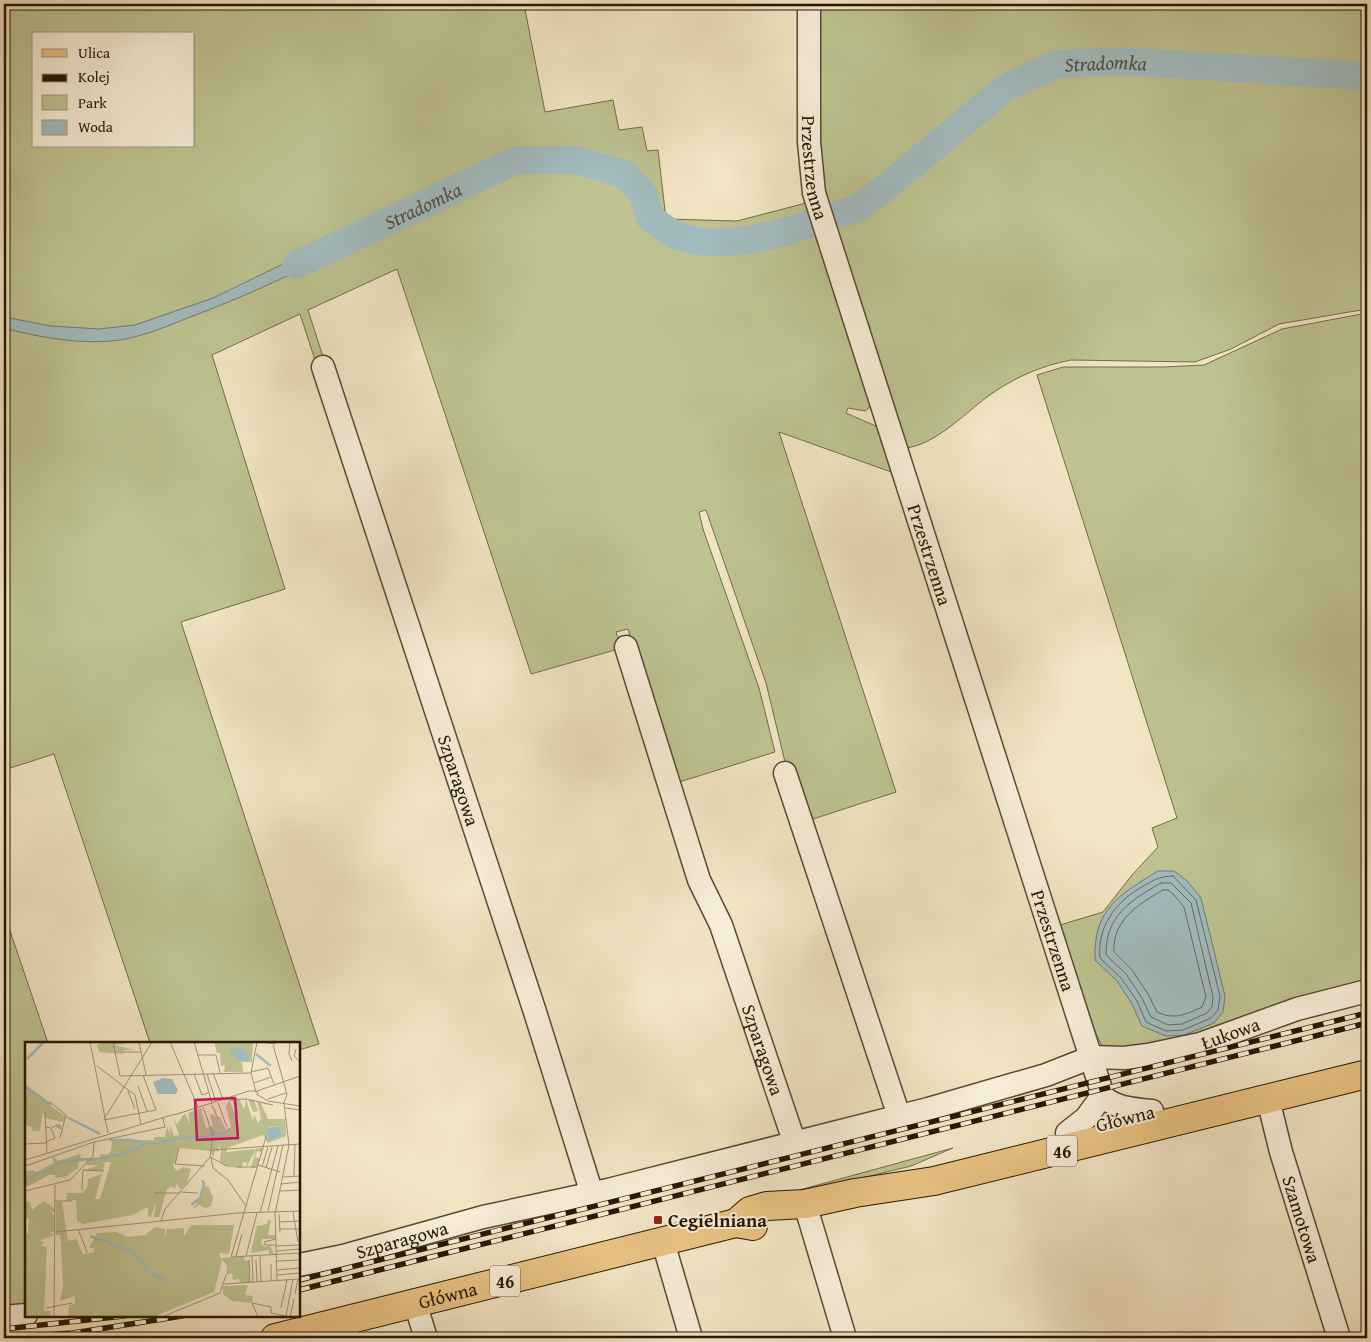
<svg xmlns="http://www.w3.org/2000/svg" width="1371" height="1342" viewBox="0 0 1371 1342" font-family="'Gentium Book Plus',serif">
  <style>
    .green { fill: #bec391; stroke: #736d48; fill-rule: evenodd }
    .water { fill: #a2bcc0; stroke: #717a73 }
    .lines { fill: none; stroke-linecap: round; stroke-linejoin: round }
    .shore { stroke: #656a60; stroke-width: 1 }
    .river { stroke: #a2bcc0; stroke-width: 28 }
    .minor-casing { stroke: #5a4a31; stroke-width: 25 }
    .major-casing { stroke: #281700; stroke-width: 30 }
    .minor { stroke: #f7eed9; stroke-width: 22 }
    .major { stroke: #e9c282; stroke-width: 28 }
    .rail-casing { stroke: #281700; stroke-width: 5.5 }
    .rail { stroke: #f7eed9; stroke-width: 4; stroke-dasharray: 11; stroke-linecap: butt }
    .poi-dot { fill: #8f2418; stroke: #f7eed9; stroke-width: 2 }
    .labels { text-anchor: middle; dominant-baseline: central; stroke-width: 4; stroke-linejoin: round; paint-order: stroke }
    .shield { fill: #f7eed9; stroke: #665841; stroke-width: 1 }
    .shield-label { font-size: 18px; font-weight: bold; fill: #281700 }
    .street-label { font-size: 19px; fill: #281700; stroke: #f7eed9 }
    .poi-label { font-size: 19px; font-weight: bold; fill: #281700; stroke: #f7eed9; text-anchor: start }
    .water-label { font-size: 20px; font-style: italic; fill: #535143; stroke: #f7eed9 }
    .inset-river { fill: none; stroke: #a2bcc0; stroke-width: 2.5 }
    .inset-road { fill: none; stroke: #a19376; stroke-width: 1 }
    .view { fill: #c2185b; fill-opacity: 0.15; stroke: #c2185b; stroke-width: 2.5 }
    .inset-edge { fill: none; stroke: #281700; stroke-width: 2.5 }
  </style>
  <rect width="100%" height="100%" fill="#f2e5c4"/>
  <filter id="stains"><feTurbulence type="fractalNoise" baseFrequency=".004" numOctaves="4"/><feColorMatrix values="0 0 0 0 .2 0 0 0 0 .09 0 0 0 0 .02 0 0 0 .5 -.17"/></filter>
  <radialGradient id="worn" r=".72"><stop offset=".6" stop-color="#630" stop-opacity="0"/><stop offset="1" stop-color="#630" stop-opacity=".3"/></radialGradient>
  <path class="green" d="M4,4H524L545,112L613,100L619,130L642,127L647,151L658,150L666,219L737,221L806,203L818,244H821L871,400L869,408L865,411L848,408L846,413L878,427L894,473L779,432L896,792L804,822L785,762L766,683L706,510L699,512L703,529L759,688L775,752L673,784L654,710L628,629L616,632L622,648L531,674L397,269L308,310L324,360L316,363L300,314L212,355L285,589L181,622L319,1044L299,1050V1043H150L54,754L4,770ZM34,34H194V146H34Z
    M819,4H1367V309L1279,324L1231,349L1195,362L1071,360C1040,366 1013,378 987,397C963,415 937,443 907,448L826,197C812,135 818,67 819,4Z
    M1367,313V985L1165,1049L1103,1048L1096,1034L1060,925L1103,912L1132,875L1158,847L1152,828L1177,818L1037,375L1063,367H1163L1204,365L1282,329Z
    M4,913L48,1043H26V1310L4,1312Z
    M953,1148L911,1166L760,1203L759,1201Z"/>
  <path class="water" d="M326,243L331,254C286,278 240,298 193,316C170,325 145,336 120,340C81,345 42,338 4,328V317L51,326L99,329L135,325L213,298Z
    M1158,871H1174L1187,881L1201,898L1225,996L1223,1012L1214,1023L1184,1035L1166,1036L1142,1026L1132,1004L1117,981L1095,960C1093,909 1119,895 1158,871Z"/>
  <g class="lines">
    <path class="shore" d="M1173,876L1196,900L1220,996L1218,1010L1211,1018L1183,1030L1166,1031L1146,1022L1137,1001L1121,978L1100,958C1097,927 1115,903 1140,888C1152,881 1159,876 1173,876Z
      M1161,883H1171L1191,903L1213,997L1212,1007L1207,1013L1182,1024L1168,1025L1151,1017L1142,998L1126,974L1106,955C1105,916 1131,900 1161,883Z
      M1163,890H1168L1174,895L1184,907L1206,997L1202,1007C1185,1015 1174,1020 1157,1012L1148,994L1132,970L1114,952C1112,920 1139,904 1163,890Z"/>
    <g class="river">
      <path id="s1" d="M833,216L856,209L885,188L1005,88L1057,64L1120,61L1367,76"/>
      <path id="s2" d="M296,265L517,160H577L626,175L643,194L650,218C659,224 667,231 676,235C716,253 783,234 823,220"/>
    </g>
    <defs>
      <g id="minor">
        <path id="s3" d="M809,4V142L814,193L1101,1089L1102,1096L1086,1118L1067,1133"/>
        <path id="s4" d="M323,367L535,1012L592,1194"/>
        <path id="s5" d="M626,647L699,880L721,925L794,1141"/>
        <path d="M785,773L899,1116"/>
        <path d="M1102,1096C1117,1109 1133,1109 1152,1111"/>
        <path id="s6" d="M1268,1099L1281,1152L1339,1338"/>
        <path d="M805,1204L845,1338"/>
        <path d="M663,1242L691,1338"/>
        <path id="s7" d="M299,1265L343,1256L483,1217L608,1190L928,1109L1046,1075L1092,1057L1124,1058L1148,1055L1200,1044L1297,1009L1367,991"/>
        <path d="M415,1303L426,1338"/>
        <path d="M4,1317L26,1315"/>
      </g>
      <g id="major">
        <path d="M736,1223L750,1211L767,1206L805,1204L855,1193L934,1181L1367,1074"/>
        <path id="s8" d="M275,1338L736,1223L753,1226"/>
      </g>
    </defs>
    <use href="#minor" class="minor-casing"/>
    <use href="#major" class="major-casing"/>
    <use href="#minor" class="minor"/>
    <use href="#major" class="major"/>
    <defs>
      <path id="rail" d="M299,1280L1367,1013
        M299,1290L1367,1023
        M4,1329L124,1316
        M4,1338L73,1333L182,1316"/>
    </defs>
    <use href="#rail" class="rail-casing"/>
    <use href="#rail" class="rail"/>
  </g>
  <rect class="poi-dot" x="653" y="1215" width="10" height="10" rx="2.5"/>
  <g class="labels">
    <g class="shield">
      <rect x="1047" y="1135.5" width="30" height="31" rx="4"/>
      <rect x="490" y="1265.5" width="30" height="31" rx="4"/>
    </g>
    <g class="shield-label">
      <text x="1062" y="1151">46</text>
      <text x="505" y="1281">46</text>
    </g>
    <g class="street-label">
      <text stroke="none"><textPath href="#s3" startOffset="164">Przestrzenna</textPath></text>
      <text stroke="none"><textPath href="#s3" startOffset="569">Przestrzenna</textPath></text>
      <text stroke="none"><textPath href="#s4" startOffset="435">Szparagowa</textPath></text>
      <text stroke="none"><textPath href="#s3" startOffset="974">Przestrzenna</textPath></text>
      <text stroke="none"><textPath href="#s7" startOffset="962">Łukowa</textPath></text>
      <text stroke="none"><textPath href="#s5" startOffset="426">Szparagowa</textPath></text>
      <text transform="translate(1125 1118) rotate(-14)">Główna</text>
      <text stroke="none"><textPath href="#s6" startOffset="125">Szamotowa</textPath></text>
      <text stroke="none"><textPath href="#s7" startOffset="106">Szparagowa</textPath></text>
      <text stroke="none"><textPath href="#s8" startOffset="178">Główna</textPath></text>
    </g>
    <g class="poi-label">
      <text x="668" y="1220">Cegielniana</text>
    </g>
    <g class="water-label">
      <text stroke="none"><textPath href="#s1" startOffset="322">Stradomka</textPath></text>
      <text stroke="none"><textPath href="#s2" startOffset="140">Stradomka</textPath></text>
    </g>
  </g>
  <g transform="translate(25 1042)">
    <rect width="275" height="275" fill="#f2e5c4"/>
    <path d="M80,0L103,2L89,3L109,8H99L97,12L74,10L72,3ZM189,0H228L227,20H217L218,30H199L200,23L196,24L195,11H192ZM1,45L41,75L38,80L20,76L18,69L15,89H7V85L0,83ZM214,56L219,67L221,57L228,79L229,72L233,81L236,77L233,69L228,70L223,57L229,58L237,79L232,59L247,63L236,61L243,77H260V71L261,94L243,101L238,93L202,106V110L237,106V110L232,109L230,115L235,117L232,125L228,126H223H226L231,107L221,126L222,121L218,120L217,126L202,125L195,120L196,108L193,103L194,110L190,109L188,116L186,109L154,106L148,124L152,129L158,125L166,127L162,141L156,147L151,142L150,147L147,144L142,147L134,175H129L131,159L126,175L123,174V165L107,173L58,182L52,179L51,158L41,159L42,151H57L62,146L63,137L77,132L70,157H75L86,120H80L78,128H60L74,123H61L63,119L54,118L53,126L42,134L31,136L30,133H24L0,146L1,129L9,128L10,131L29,121L27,113L33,119L55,112L56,116H76L75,112L82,113L86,109L87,99L129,98V95H140L142,84L146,95L144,81L149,94L154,93L148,75L152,82L160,71L165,82L163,71L176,66L181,86L188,84L185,73L187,72L196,76L201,88L206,85L201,65L204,58L216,84L207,57ZM254,84L258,94L242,99L244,85ZM183,144L188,155L186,164L180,166L174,163L168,167L178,149L177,146ZM4,159L7,168L19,159L30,167V171L24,168L30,175V189L25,191L30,193L15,198L19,200L16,204L22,205L19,269H26L25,275H0V190L3,192L4,176L0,177V160ZM31,160H37L43,199L51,197L58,212L69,210V206H64L72,191L91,190L103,195L120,193L130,185L140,187V195L142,187L159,186V194L166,183H209L204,212L194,211L197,220L189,250L128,275H43L44,263L50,262V254L35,259L38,245L36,202L35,193H31ZM243,178H246L243,193H251V197H237L236,201L240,205L245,203L249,212H244V208L226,211L232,184L242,182ZM219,214L220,219L224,218L225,241H215L214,237L208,238L207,231L201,233L202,224L196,216ZM223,243L220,253L228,254L227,261L207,259L198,252V244Z" fill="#bec391" fill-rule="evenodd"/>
    <path d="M215,5L224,13V19H214L205,11L206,7ZM138,36L147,37L153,48L151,52H133L128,40ZM254,84L258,94L242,99L243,86Z" fill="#a2bcc0"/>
    <path class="inset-river" d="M231,12L246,24M2,17L19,0M0,44L26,63M42,75L75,92M188,90L197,92L205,87M84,98H107L119,101M0,141L11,131L21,130L36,120L80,116L112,107L121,100L131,102L157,96L181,95L187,91M166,163L175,156L179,142L177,138M65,194L104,208L120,222L119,227L145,241"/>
    <path class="inset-road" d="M65,0L83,91M88,0L95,34L226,31M114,0L121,33M145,0L173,65M169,0L187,61M236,0L251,2M265,0L264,12L267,19M248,3L262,52L259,61M271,7L269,14L275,20M97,10H116M172,13H191L195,31M72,24L110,53L116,82M226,30L243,26L249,42M188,31L198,57M169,32L177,53L183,51M182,32L191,60M118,33L131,68M229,41L246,35M113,44L122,69M103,49L110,67M232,49L275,34M231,50L226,31L232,0M231,52L243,59L275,64M243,57L261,51M205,58L221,57L248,63M25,60L41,73L35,96M193,61L202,85M187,63L193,77M260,66L275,68M20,70L22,111M149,73L224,49H232L233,52M79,77L127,0M79,78L131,68M20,85L26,86L30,96L21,100M27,86L32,83H35L36,87L31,84M241,95L206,215L275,211M69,100L140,85L138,76M0,102L21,101M154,106L150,122L180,124M187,108L275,102M185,115L202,124M186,115L188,126L203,138L221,164M0,118L150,72M233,123L255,130M0,124L69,100L68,114L45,138L0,149M212,125H232M237,125L243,105M241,126L247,105M269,134L270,102M258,135L275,134M256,142L275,140M57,149L58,128L79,129M255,149L275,148M156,150L173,151M129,151H155M30,159H47M243,169L258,103M268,170L273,200M235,171L253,104M254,172L255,190M136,179L140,167L185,115L188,93L178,65M254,180L275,179M53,187L62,210M255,187H275M30,190L213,171L275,169M251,197L239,200L240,203H251M251,204L275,203M252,209L275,207M235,213L236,240M211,214L217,192M221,214L232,171M227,214L228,240M224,218L225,241M231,218L232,240M252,219L275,218M252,228L275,226M252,233L275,231M246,239V222M252,239L250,172L264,103L259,62M199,242L275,237M270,252L273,237M227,261L246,265V271L265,275L269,257M227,261L233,275M21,266L47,261M256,266L262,238M261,274L268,237M29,275L30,143M137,275L195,251L201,233"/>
    <path class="view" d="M210,56L213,96L172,98L170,58Z"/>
    <rect width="275" height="275" class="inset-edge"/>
  </g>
  <rect width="1371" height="1342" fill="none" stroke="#f2e5c4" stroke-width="20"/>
  <rect x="5" y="5" width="1361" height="1332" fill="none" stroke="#281700" stroke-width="2.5"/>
  <rect x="10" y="10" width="1351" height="1322" fill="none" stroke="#281700"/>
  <rect x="32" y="32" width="162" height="115" fill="#f7eed9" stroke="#a49882"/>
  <rect x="42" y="49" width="25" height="8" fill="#e9c282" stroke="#a49882"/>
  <text x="78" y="58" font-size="15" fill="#281700">Ulica</text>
  <rect x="42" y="74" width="25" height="8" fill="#281700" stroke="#a49882"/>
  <text x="78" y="82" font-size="15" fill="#281700">Kolej</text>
  <rect x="42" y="95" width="25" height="15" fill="#bec391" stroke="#a49882"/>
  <text x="78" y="108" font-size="15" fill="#281700">Park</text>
  <rect x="42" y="120" width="25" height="15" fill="#a2bcc0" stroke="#a49882"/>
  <text x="78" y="132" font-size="15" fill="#281700">Woda</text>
  <rect width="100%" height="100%" filter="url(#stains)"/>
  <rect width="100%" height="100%" fill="url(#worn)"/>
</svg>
